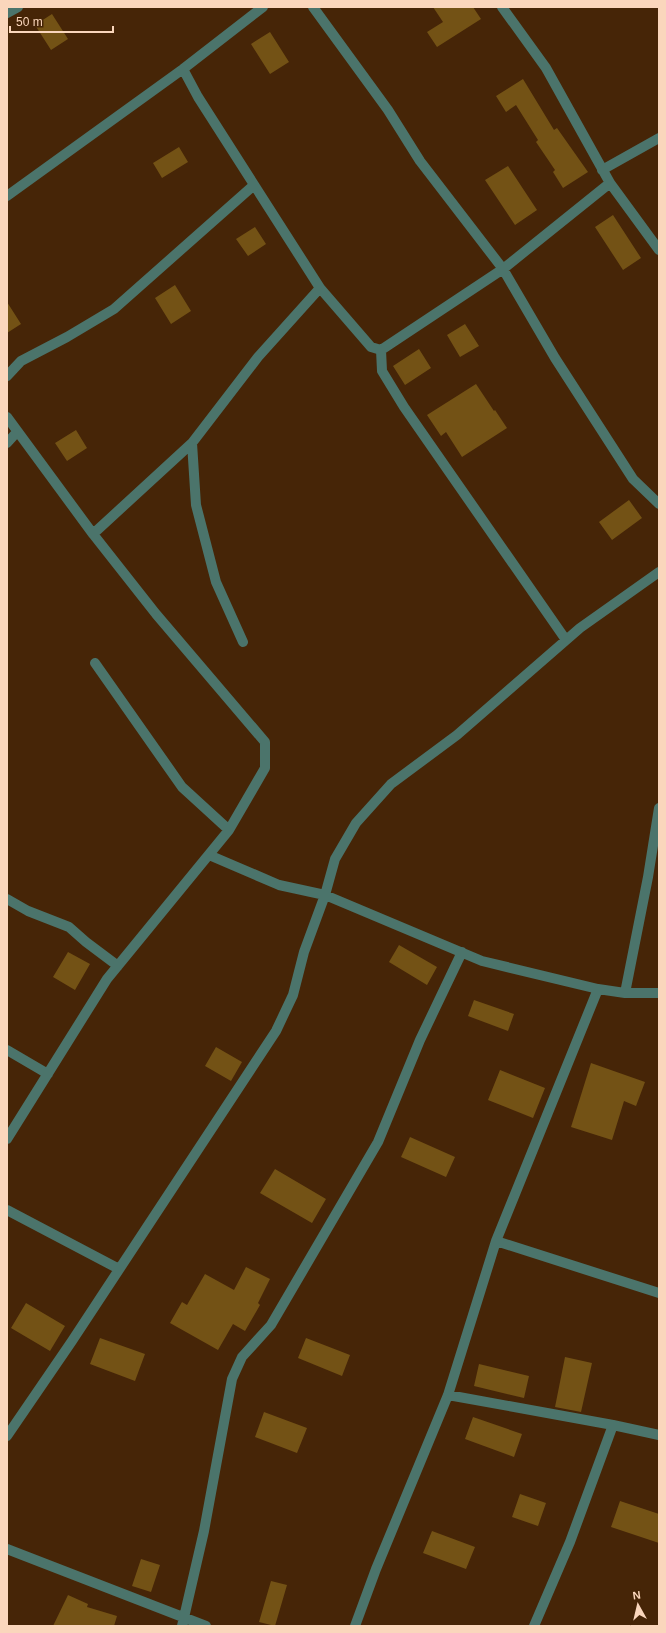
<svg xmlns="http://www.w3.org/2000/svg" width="666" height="1633" viewBox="0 0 666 1633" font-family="Helvetica,sans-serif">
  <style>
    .building { fill: #735215 }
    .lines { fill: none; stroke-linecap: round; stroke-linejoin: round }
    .minor { stroke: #4b746b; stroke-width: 10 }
  </style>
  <rect width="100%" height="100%" fill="#462507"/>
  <path class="building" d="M433,7H473L481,19L437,47L427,32L443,22Z
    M52,14L68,39L51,50L35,25Z
    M270,32L289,62L270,74L251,44Z
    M523,79L554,130L557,128L588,172L563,188L553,172L555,170L536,142L538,140L516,105L506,112L496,96Z
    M179,147L188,162L162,178L153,163Z
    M508,166L537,210L515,225L485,180Z
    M613,215L641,258L623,270L595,227Z
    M255,227L266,244L248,256L236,239Z
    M175,285L191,311L171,324L155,298Z
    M7,302L21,324L7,333Z
    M465,324L479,346L460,357L447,335Z
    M419,349L431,368L405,385L393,366Z
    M476,384L494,411L495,410L507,428L462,457L446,432L441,436L427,415Z
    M76,430L87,448L67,461L55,443Z
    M629,500L642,518L612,540L599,522Z
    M399,945L437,967L427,985L389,962Z
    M68,952L90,964L75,990L53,977Z
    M474,1000L514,1014L508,1031L468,1016Z
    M216,1047L242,1062L231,1081L205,1066Z
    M591,1063L645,1082L636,1106L624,1101L612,1140L571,1127Z
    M500,1070L545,1088L533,1118L488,1100Z
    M410,1137L455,1157L446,1177L401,1157Z
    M275,1169L326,1199L312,1223L260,1193Z
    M246,1267L270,1279L258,1303L260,1305L245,1331L233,1324L218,1350L170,1323L182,1302L187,1305L205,1274L234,1290Z
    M26,1303L65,1326L50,1351L11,1328Z
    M100,1338L145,1354L135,1381L90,1364Z
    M306,1338L350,1355L342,1376L298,1358Z
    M565,1357L592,1363L581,1412L555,1407Z
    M479,1364L529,1376L524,1398L474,1386Z
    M264,1412L307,1428L297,1453L255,1437Z
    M473,1417L522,1434L514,1457L465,1439Z
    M520,1494L546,1503L538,1526L512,1517Z
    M620,1501L659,1514V1543L611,1527Z
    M432,1531L475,1547L466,1569L423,1553Z
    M141,1559L160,1565L151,1592L132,1586Z
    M271,1581L287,1585L275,1626L259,1622Z
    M68,1595L88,1604L87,1607L117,1616L114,1626H53Z"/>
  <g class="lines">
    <path class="minor" d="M313,7L388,110L420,161L503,269L555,358L633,479L659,504
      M502,7L546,68L610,183L659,250
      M7,13L18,7
      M183,69L198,97L320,288L371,347L381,350L503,269L610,183
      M602,170L659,138
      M7,196L183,69L263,7
      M381,350L382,371L404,407L566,640
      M7,376L21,361L67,337L114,309L254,185
      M7,417L93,534L156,614L265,742V768L229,830L107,979L7,1139
      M7,443L17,432
      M192,443L196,505L216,582L243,642
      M93,534L192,443L258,357L320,288
      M95,663L182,787L229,830
      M209,855L279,885L325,895L482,961L598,989L625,993H659
      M7,899L28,911L69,927L86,942L118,966
      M625,993L648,877L659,808
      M7,1050L48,1074
      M7,1210L119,1269
      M496,1241L659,1293
      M448,1395L613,1425L659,1435
      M7,1436L72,1341L276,1031L293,995L304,952L325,895L335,859L356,823L391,784L457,735L580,628L659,572
      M7,1549L206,1626
      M182,1626L204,1531L232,1379L242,1357L271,1325L378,1142L420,1040L462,952
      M355,1626L376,1569L448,1395L496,1241L598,989
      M534,1626L570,1542L613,1425"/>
  </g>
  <rect width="666" height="1633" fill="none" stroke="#fad6bc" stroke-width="16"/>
  <g transform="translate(638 1605) rotate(352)" stroke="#462507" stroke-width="3" paint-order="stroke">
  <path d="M0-3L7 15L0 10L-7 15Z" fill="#fad6bc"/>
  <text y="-6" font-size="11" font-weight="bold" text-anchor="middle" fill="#fad6bc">N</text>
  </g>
  <path d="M10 26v6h103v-6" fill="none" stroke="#fad6bc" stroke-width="2"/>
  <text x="16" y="26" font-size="12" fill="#fad6bc" stroke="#462507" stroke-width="3" paint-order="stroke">50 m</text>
</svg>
